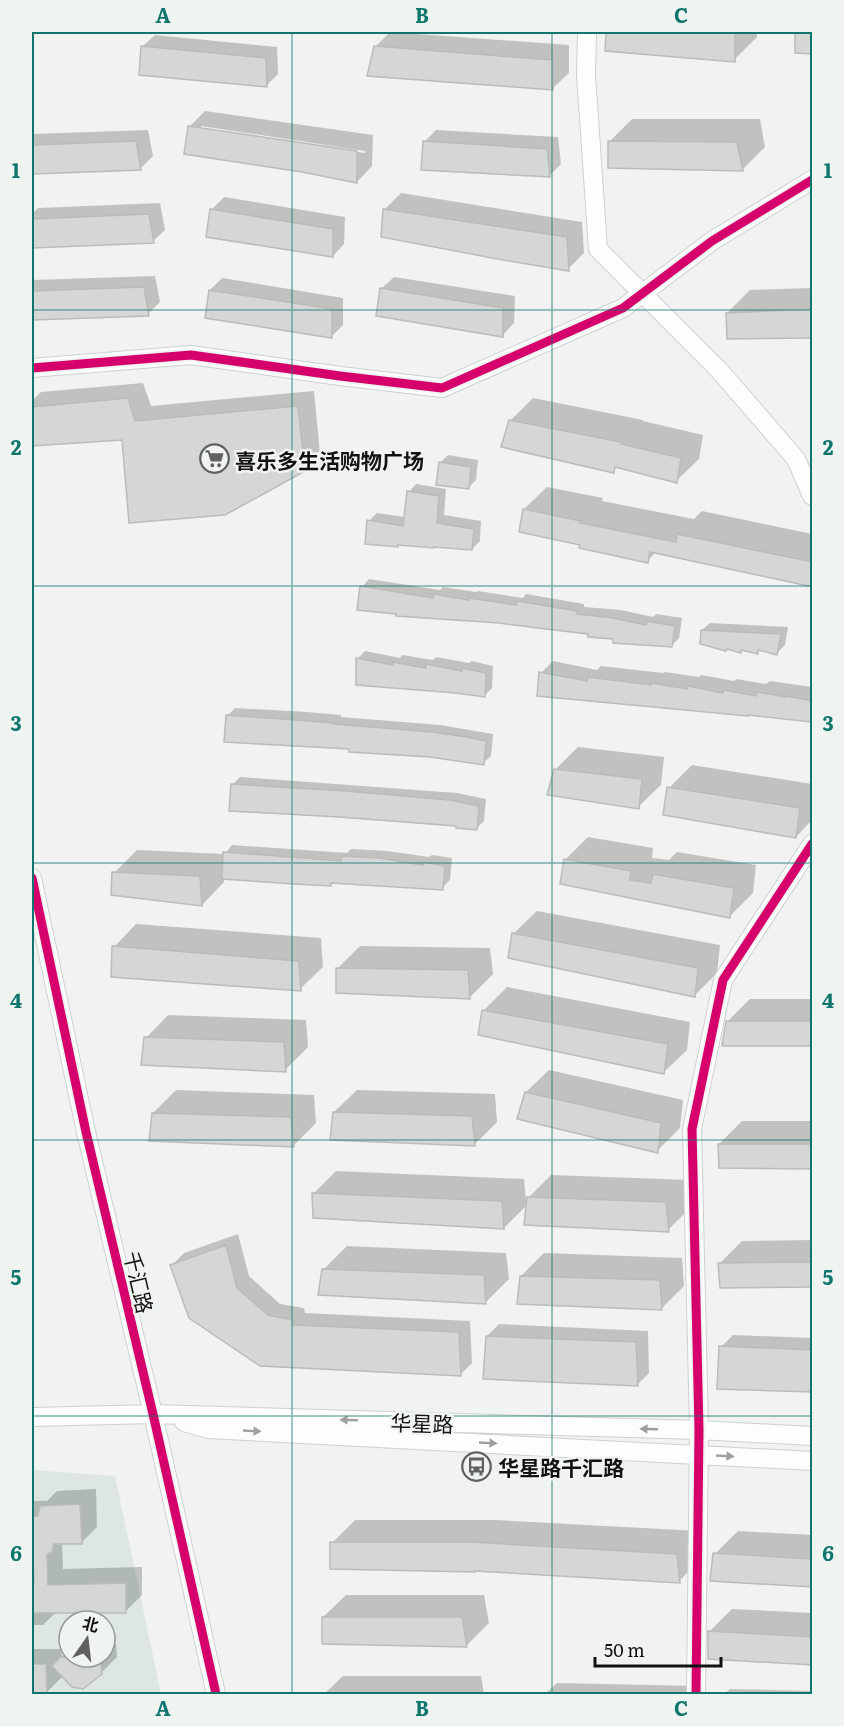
<svg xmlns="http://www.w3.org/2000/svg" width="844" height="1726" viewBox="0 0 844 1726" font-family="Literata,'Noto Sans SC',serif">
  <style>
    .built { fill: #dde6e1; fill-rule: evenodd }
    .shadow { fill: #0003; fill-rule: evenodd }
    .building { fill: #d5d7d6; stroke: #babbba; stroke-width: 1.5 }
    .lines { fill: none; stroke-linecap: round; stroke-linejoin: round }
    .minor-casing { stroke: #ced0cf; stroke-width: 20 }
    .minor { stroke: #fdfdfd; stroke-width: 18 }
    .cycleway-casing { stroke: #eff4f1; stroke-width: 13 }
    .cycleway { stroke: #d6006c; stroke-width: 9 }
    .oneway { fill: #9f9f9f }
    .grid { fill: none; stroke: #0f766e; stroke-width: 1.5; stroke-opacity: 0.55 }
    .labels { text-anchor: middle; dominant-baseline: central; stroke-width: 5; stroke-linejoin: round; paint-order: stroke }
    .poi-label { font-size: 21px; font-weight: bold; fill: #111312; stroke: #eff4f1; text-anchor: start }
    .street-label { font-size: 21px; fill: #111312; stroke: #eff4f1 }
    .neatline { fill: none; stroke: #0f766e; stroke-width: 2 }
    .grid-label { font-size: 20px; text-anchor: middle; font-weight: bold; fill: #0f766e }
  </style>
  <rect width="100%" height="100%" fill="#f0f3f1"/>
  <path class="built" d="M32,1470L115,1476L161,1694H32ZM69,1621H105V1657H69Z"/>
  <path class="shadow" d="M390,32L569,45V73L553,88L375,47Z
    M607,32H757V37L734,60L607,49Z
    M155,35L277,47L278,74L266,86L143,46Z
    M205,111L373,135L372,166L357,182L189,127ZM201,126L365,151V153L201,129Z
    M632,119H760L765,147L742,170L609,142Z
    M148,130L153,156L141,168L32,173V134Z
    M436,130L558,137L561,164L549,176L424,142Z
    M401,193L582,222L584,253L568,269L385,209Z
    M224,197L345,217L344,244L333,256L212,209Z
    M160,203L165,230L153,241L32,246V214L38,208Z
    M155,276L160,302L148,314L32,319V280Z
    M394,277L515,296L514,323L503,335L382,288Z
    M222,278L343,298V325L331,337L210,290Z
    M812,288V336L727,313L750,290Z
    M143,383L151,406L314,391L320,454L304,470L123,438L32,445V401L41,392Z
    M533,398L643,420V421L703,435L699,459L676,481L618,466L613,471L510,421Z
    M448,455L478,460L476,480L468,488L440,463Z
    M416,484L446,489L444,515L481,521L480,541L472,549L369,521L377,513L405,517L409,492Z
    M547,487L603,498L602,501L694,519L702,511L812,534V585L656,552L647,561L582,544L524,509Z
    M369,579L440,590L443,587L476,592L478,591L523,598L526,594L584,604V607L621,610L653,617L656,614L682,618L679,638L671,646L615,638L362,587Z
    M710,623L788,627L785,645L777,653L761,649L757,653L743,649L740,651L702,630Z
    M365,651L400,658L402,655L433,660L436,657L469,663L472,661L493,666L492,688L485,695L357,659Z
    M553,661L597,670L601,666L663,673L665,672L699,677L701,675L734,681L736,679L766,684L770,681L812,687V718L810,720L541,673Z
    M235,708L307,712L341,715V717L440,725L493,734L491,756L483,763L430,756L350,748L227,716Z
    M578,747L664,757L661,785L638,807L555,770Z
    M692,765L812,784V820L796,837L669,788Z
    M240,777L457,793L486,799L484,821L476,829L458,825L339,815L232,785Z
    M588,837L653,848L652,858L669,860L677,852L756,865L753,893L730,916L565,860Z
    M232,845L347,853L351,849L387,851L429,857L432,855L452,858L450,880L442,888L333,882L330,884L224,878V882L202,905L114,873L137,850L225,854Z
    M537,911L720,945L717,973L694,996L514,933Z
    M136,924L321,938L323,967L300,989L114,947Z
    M360,946L490,948L493,974L470,997L337,969Z
    M507,987L690,1022L687,1050L664,1072L480,1034L484,1010Z
    M750,999H812V1045L727,1022Z
    M168,1015L306,1020L308,1047L285,1070L146,1038Z
    M549,1070L683,1100L680,1128L657,1151L526,1092Z
    M176,1090L314,1095L316,1123L293,1146L153,1113Z
    M357,1090L495,1094L497,1122L474,1145L334,1112Z
    M742,1121H812V1167L719,1144Z
    M336,1171L524,1179L526,1200L551,1175L689,1180L691,1207L668,1230L528,1204L504,1228L313,1194Z
    M238,1234L249,1276L280,1304L304,1308L305,1313L470,1321L472,1363L460,1375L261,1365L172,1265L184,1253Z
    M812,1240V1286L720,1263L742,1241Z
    M347,1246L506,1253L509,1279L486,1302L320,1294L324,1269Z
    M544,1253L682,1258L684,1286L661,1309L521,1276Z
    M499,1324L648,1331L649,1373L637,1385L487,1336Z
    M733,1335L812,1338V1390L721,1347Z
    M96,1489L97,1527L81,1543H62L63,1569L142,1567V1595L126,1611H57L43,1625H32V1570H35V1555H32V1501H47L57,1491Z
    M355,1520H494L699,1531L702,1558L679,1581L332,1543Z
    M738,1531L812,1535V1586L715,1554Z
    M346,1595H484L489,1623L466,1646L323,1617Z
    M732,1609L812,1613V1664L709,1632Z
    M105,1631L116,1644L117,1657L101,1673L63,1676L47,1692L32,1691V1649H61L62,1657L69,1648V1657H105Z
    M343,1676H481L484,1694H324Z
    M557,1683L698,1686L699,1694H545Z
    M730,1689L812,1691V1694H724Z"/>
  <path class="building" d="M606,32H705L735,33V62L605,51Z
    M795,32H813V54L795,53Z
    M141,46L266,58L267,87L139,75Z
    M374,46L553,60V90L367,76Z
    M188,126L357,151V183L302,172L184,154Z
    M136,141L141,170L32,174V145Z
    M423,141L547,149L550,177L421,170Z
    M608,141L737,142L743,171L608,168Z
    M210,209L333,229V257L206,237Z
    M383,209L567,237L569,271L503,260L381,237Z
    M149,214L154,243L32,248V219Z
    M144,287L149,316L32,320V291Z
    M380,288L503,308V337L376,316Z
    M209,290L332,309V338L205,318Z
    M813,309V338L727,339L726,313Z
    M128,398L135,421L298,406L305,471L225,515L129,523L122,440L32,446V407Z
    M509,420L621,442V444L681,458L677,483L615,467L614,473L501,447Z
    M439,462L471,467L469,489L436,485Z
    M407,491L439,496L437,523L474,529L472,550L434,547V548L398,545V547L365,544L367,520L403,526Z
    M523,509L581,521L580,523L676,542L677,534L813,562V587L650,552L648,563L579,548L580,545L519,532Z
    M360,586L433,598L434,594L469,600V598L516,605L517,601L577,611V614L613,618L646,625L647,621L675,626L672,647L613,643V639L588,637V634L546,629L499,623L396,616V614L357,610Z
    M701,630L781,634L777,655L758,650V654L741,650V653L727,649L726,651L700,644Z
    M356,658L393,665V662L426,668V664L462,671V668L486,673L485,697L455,693L356,685Z
    M539,672L587,681L588,677L651,685V683L687,689L688,686L723,693V690L756,696L757,692L786,697V696L813,701V712L811,722L748,715V716L537,696Z
    M226,715L334,723V724L432,732L467,737L486,741L484,765L430,757L349,752V749L224,742Z
    M554,769L642,779L639,809L547,795Z
    M231,784L346,791L449,800L479,806L477,830L456,828V826L339,817L229,811Z
    M667,787L800,808L796,838L663,815Z
    M223,852L341,861V856L379,858L423,865V862L445,866L443,890L331,883V886L294,884L222,879Z
    M564,859L631,871L630,880L651,883L653,874L734,888L730,918L560,884Z
    M112,872L200,876L202,906L111,895Z
    M512,933L698,968L695,997L508,958Z
    M112,946L299,961L301,991L111,977Z
    M336,968L468,970L470,999L336,993Z
    M482,1010L668,1044L664,1074L478,1035Z
    M726,1021H813V1046H722Z
    M144,1037L284,1042L286,1072L141,1065Z
    M525,1092L661,1123L658,1153L517,1119Z
    M333,1112L472,1116L475,1146L330,1140Z
    M152,1113L291,1117L294,1147L149,1141Z
    M718,1144H813V1169L719,1168Z
    M312,1193L502,1201L504,1229L313,1218Z
    M527,1197L666,1202L669,1232L524,1225Z
    M226,1245L237,1288L268,1315L293,1320V1325L459,1332L461,1376L260,1366L189,1318L170,1265Z
    M813,1262V1287L720,1288L718,1263Z
    M322,1269L484,1275L486,1304L318,1295Z
    M520,1276L660,1280L662,1310L517,1304Z
    M486,1336L636,1342L638,1386L483,1379Z
    M719,1346L813,1350V1392L717,1389Z
    M80,1504L82,1544H54L52,1552L47,1554L48,1585L126,1583V1613H32V1583H34L33,1557H32V1516H38L40,1506Z
    M330,1542H471L677,1554L680,1583L475,1571V1572L330,1569Z
    M713,1553L813,1559V1587L710,1581Z
    M322,1617H462L467,1647L322,1644Z
    M708,1631L813,1637V1665L708,1659Z
    M60,1657H100L102,1674L83,1689L72,1687L52,1666Z
    M32,1664H46L47,1694L32,1693Z"/>
  <g class="lines">
    <defs>
      <path id="minor" d="M587,32L586,75L598,249L718,369L796,459L812,496
        M32,368L191,355L340,376L442,388L623,308L712,241L812,180
        M32,878L86,1132L153,1414L216,1694
        M32,1417L153,1414L699,1430L812,1436
        M184,1422L208,1429L812,1461
        M696,1694L699,1430L692,1129L723,980L812,844"/>
    </defs>
    <use href="#minor" class="minor-casing"/>
    <use href="#minor" class="minor"/>
    <defs>
      <path id="cycleway" d="M32,368L191,355L340,376L442,388L623,308L712,241L812,180
        M32,878L86,1132L153,1414L216,1694
        M696,1694L699,1430L692,1129L723,980L812,844"/>
    </defs>
    <use href="#cycleway" class="cycleway-casing"/>
    <use href="#cycleway" class="cycleway"/>
  </g>
  <defs><path id="oneway-solid" d="M-6-.8H1V-3.2L6.5 0L1 3.2V.8H-6Z" transform="scale(1.5)"/></defs>
  <g class="oneway">
    <use href="#oneway-solid" transform="translate(349 1420) rotate(-178)"/>
    <use href="#oneway-solid" transform="translate(649 1429) rotate(-178)"/>
    <use href="#oneway-solid" transform="translate(252 1431) rotate(3)"/>
    <use href="#oneway-solid" transform="translate(488 1443) rotate(3)"/>
    <use href="#oneway-solid" transform="translate(725 1456) rotate(3)"/>
  </g>
  <path class="grid" d="M292,32V1694M552,32V1694M32,310H812M32,586H812M32,863H812M32,1140H812M32,1416H812"/>
  <defs>
    <symbol id="supermarket-ring" viewBox="-11 -11 22 22"><circle r="9.5" fill="#eff4f1" stroke="#5f6160" stroke-width="1.5"/><path d="M-6-5.5h2.5l.6 2H6L4.5 2H-2.5L-4.4-4H-6ZM-1.5 3.2a1.3 1.3 0 1 0 .1 0ZM3 3.2a1.3 1.3 0 1 0 .1 0Z" fill="#5f6160"/></symbol>
    <symbol id="bus-ring" viewBox="-11 -11 22 22"><circle r="9.5" fill="#eff4f1" stroke="#5f6160" stroke-width="1.5"/><path d="M-5-6H5V4H4V6H2V4H-2V6H-4V4H-5ZM-3.5-4V0h7V-4ZM-3.5 1.2v1.5H-2V1.2ZM2 1.2v1.5H3.5V1.2Z" fill="#5f6160"/></symbol>
  </defs>
  <g fill-rule="evenodd">
    <use href="#supermarket-ring" x="198" y="442" width="33" height="33"/>
    <use href="#bus-ring" x="460" y="1450" width="33" height="33"/>
  </g>
  <g class="labels">
    <g class="poi-label">
      <text x="235" y="459">喜乐多生活购物广场</text>
      <text x="498" y="1466">华星路千汇路</text>
    </g>
    <g class="street-label">
      <text transform="translate(140 1282) rotate(77)">千汇路</text>
      <text transform="translate(422 1422) rotate(2)">华星路</text>
    </g>
  </g>
  <rect width="844" height="1726" fill="none" stroke="#eff4f1" stroke-width="66"/>
  <g transform="translate(87 1639) rotate(14)"><circle r="28" fill="#eff4f1" stroke="#969a98" stroke-width="1.5"/>
  <path d="M0-4.5L10 22L0 15L-10 22Z" fill="#5f6160"/>
  <text y="-9" font-size="16" font-weight="bold" text-anchor="middle" fill="#111312">北</text>
  </g>
  <path d="M595 1657v9h126v-9" fill="none" stroke="#111312" stroke-width="3"/>
  <text x="604" y="1657" font-size="18" fill="#111312" stroke="#eff4f1" stroke-width="4.5" paint-order="stroke">50 m</text>
  <rect x="33" y="33" width="778" height="1660" class="neatline"/>
  <g class="grid-label">
    <text x="163" y="23">A</text>
    <text x="422" y="23">B</text>
    <text x="681" y="23">C</text>
    <text x="16" y="178">1</text>
    <text x="828" y="178">1</text>
    <text x="16" y="455">2</text>
    <text x="828" y="455">2</text>
    <text x="16" y="731">3</text>
    <text x="828" y="731">3</text>
    <text x="16" y="1008">4</text>
    <text x="828" y="1008">4</text>
    <text x="16" y="1285">5</text>
    <text x="828" y="1285">5</text>
    <text x="16" y="1561">6</text>
    <text x="828" y="1561">6</text>
    <text x="163" y="1716">A</text>
    <text x="422" y="1716">B</text>
    <text x="681" y="1716">C</text>
  </g>
</svg>
